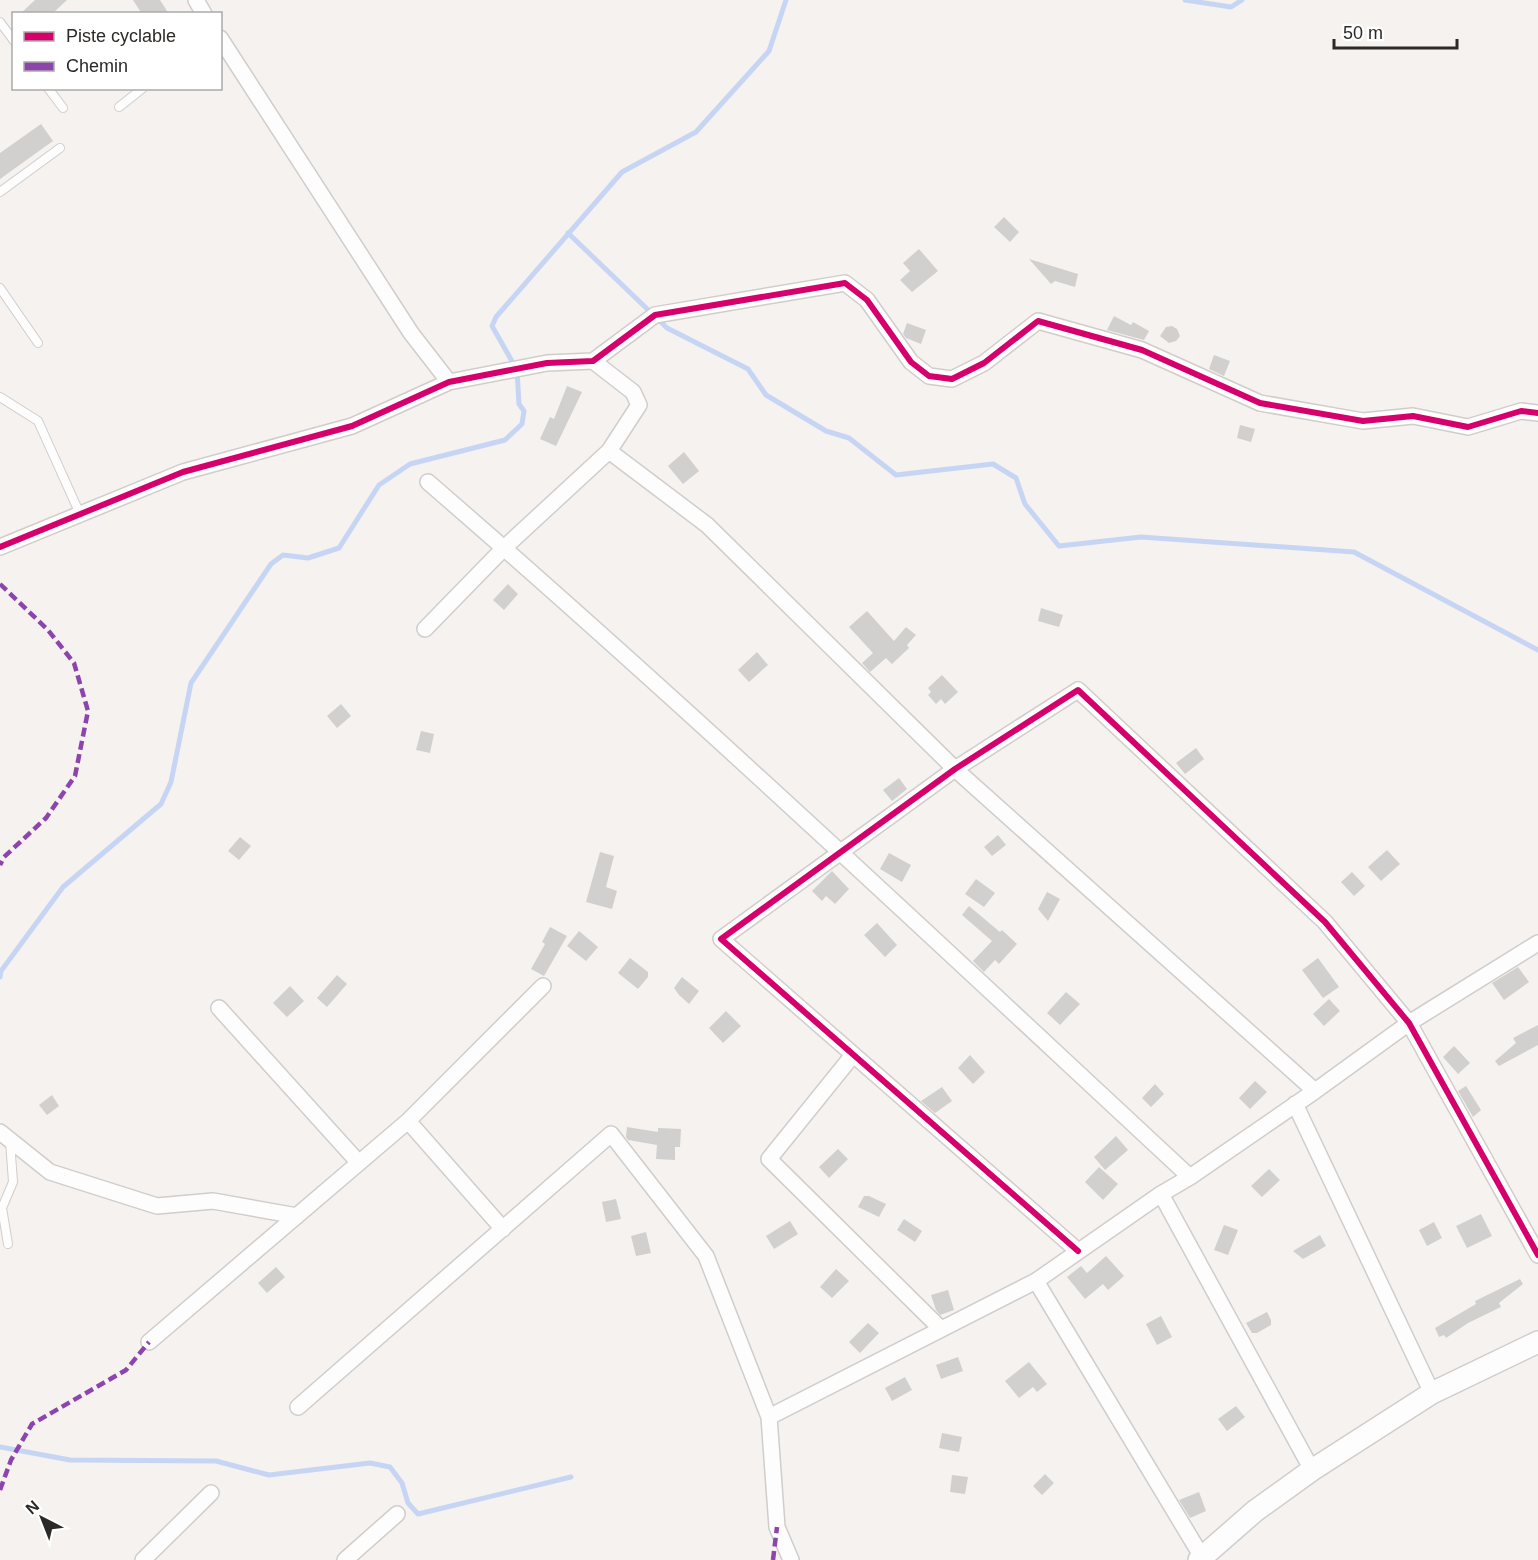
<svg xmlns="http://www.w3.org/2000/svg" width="1538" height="1560" viewBox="0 0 1538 1560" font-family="Arial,sans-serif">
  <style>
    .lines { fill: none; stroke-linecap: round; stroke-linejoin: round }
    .stream { stroke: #c7d5f5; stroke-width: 5 }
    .building { fill: #d2d0ce }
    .lane-casing { stroke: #d0cdcb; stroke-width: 10 }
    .street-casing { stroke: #d0cdcb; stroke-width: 18 }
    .secondary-casing { stroke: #d0cdcb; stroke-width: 24 }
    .lane { stroke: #fefdfd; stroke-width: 8 }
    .street { stroke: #fefdfd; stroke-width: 15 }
    .secondary { stroke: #fefdfd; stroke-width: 21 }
    .quiet { stroke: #8e44ad; stroke-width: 4.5; stroke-dasharray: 9 4.5; stroke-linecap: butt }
    .cycleway-casing { stroke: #fff; stroke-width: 10 }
    .cycleway { stroke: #d6006c; stroke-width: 6 }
  </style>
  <rect width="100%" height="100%" fill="#f5f2ef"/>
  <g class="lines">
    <path class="stream" d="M1185,0L1231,7L1242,0
      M568,233L667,328L748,369L766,395L826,431L849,438L896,475L993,464L1016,478L1025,504L1059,546L1141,537L1354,552L1538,650
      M0,977L1,971L63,887L161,804L171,782L191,683L271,564L283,555L308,558L339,548L379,485L410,464L505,440L522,424L524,411L519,404L517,370L492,326L496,317L622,172L696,132L769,51L786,0
      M0,1447L70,1460L216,1461L269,1475L370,1463L390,1467L402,1483L408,1503L418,1514L571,1477"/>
  </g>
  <path class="building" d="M35,0H67L52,14H20Z
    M133,0H160L169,14H142Z
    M41,124L53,141L0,179V153Z
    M1004,217L1019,232L1010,242L994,227Z
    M919,249L938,271L912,292L900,280L910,271L903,263Z
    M1029,259L1078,274L1075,287L1055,281L1051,284Z
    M1114,316L1131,325L1133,322L1149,331L1144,340L1107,330Z
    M907,323L926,330L921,344L906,338L903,334Z
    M1172,326L1177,329L1180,336L1176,341L1169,343L1160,336L1166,327Z
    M1214,355L1230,361L1224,376L1209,369Z
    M567,386L582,392L556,446L540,439L550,417L554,419Z
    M1240,425L1255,429L1251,442L1237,438Z
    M684,452L699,471L683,484L668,466Z
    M508,584L518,594L504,610L493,600Z
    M1041,608L1063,615L1059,627L1038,621Z
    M867,611L894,641L906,627L916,635L907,645L909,648L892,664L886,658L870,672L862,663L873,653L849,627Z
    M757,652L768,665L749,682L738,670Z
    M942,675L958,692L945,704L941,699L936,704L928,695L931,692L928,688Z
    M341,704L351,716L337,728L327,716Z
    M421,731L434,734L430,753L416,750Z
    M1196,748L1204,759L1185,774L1176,763Z
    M899,778L907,789L892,801L883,790Z
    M998,835L1006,845L992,856L984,847Z
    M240,837L251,846L239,860L228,851Z
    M1387,850L1400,864L1381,881L1368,867Z
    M600,852L614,856L606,887L617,891L612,909L586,902Z
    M889,853L911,865L902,882L880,869Z
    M832,871L849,889L835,904L826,896L822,901L812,891Z
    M1352,872L1365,886L1354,896L1341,882Z
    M976,879L995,893L984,907L965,894Z
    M1047,892L1060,899L1048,921L1038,909Z
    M969,906L1000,932L1002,930L1017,944L999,964L995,960L984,972L973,961L992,941L962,915Z
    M877,923L897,945L885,957L864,935Z
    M550,927L567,936L544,976L531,969L545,944L542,942Z
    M579,931L598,947L586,961L567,946Z
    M630,958L648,972V977L638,989L618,973Z
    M1318,958L1339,987L1323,998L1302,970Z
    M1518,967L1529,982L1504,1000L1492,983Z
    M337,975L347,984L327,1007L317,998Z
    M682,977L699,991L689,1004L679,995L674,988Z
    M290,986L304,1001L287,1017L273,1003Z
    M1066,992L1080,1004L1060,1025L1047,1013Z
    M1329,999L1340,1011L1324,1026L1313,1014Z
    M726,1011L741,1026L723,1043L709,1028Z
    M1538,1025V1045L1499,1066L1495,1061L1516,1043L1513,1038Z
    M1454,1046L1470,1063L1458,1074L1443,1057Z
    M970,1055L985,1072L973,1084L958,1068Z
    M1255,1081L1267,1092L1250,1109L1239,1098Z
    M1155,1084L1164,1094L1151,1107L1142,1098Z
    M1466,1086L1481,1110L1473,1117L1458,1091Z
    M942,1087L952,1101L935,1113L921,1101Z
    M52,1095L59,1106L47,1115L39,1105Z
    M627,1127L658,1132V1128L681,1129L680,1147H675V1160L656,1159L657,1145L628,1140L626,1137Z
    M1116,1136L1128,1150L1105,1170L1094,1157Z
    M838,1149L848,1159L829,1178L819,1167Z
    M1099,1167L1118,1184L1103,1200L1085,1182Z
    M1269,1169L1280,1180L1262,1197L1251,1186Z
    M864,1196H869L886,1204L879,1217L858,1207Z
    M616,1199L621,1219L606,1222L602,1202Z
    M1481,1214L1492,1236L1467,1248L1456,1226Z
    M904,1219L922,1231L915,1242L897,1230Z
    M790,1221L798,1234L774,1249L766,1236Z
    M1434,1222L1442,1238L1427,1246L1419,1230Z
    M1224,1225L1238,1230L1228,1255L1214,1250Z
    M646,1232L651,1253L636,1256L631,1236Z
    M1320,1235L1326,1246L1303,1259L1293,1251Z
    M1106,1256L1124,1276L1108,1290L1103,1284L1085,1299L1067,1277L1081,1266L1087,1273Z
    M276,1267L285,1277L267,1293L258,1283Z
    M836,1269L849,1281L832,1298L820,1287Z
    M1520,1279L1523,1284L1499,1303L1501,1307L1468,1323L1446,1338L1444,1335L1439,1337L1435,1328L1476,1304L1475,1301Z
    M948,1290L954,1310L940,1315L936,1310L931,1295Z
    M1267,1312L1271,1320V1325L1257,1333H1252L1246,1323Z
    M1161,1316L1172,1337L1157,1345L1146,1324Z
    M868,1323L879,1333L860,1353L849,1342Z
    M958,1357L963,1371L941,1379L936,1365Z
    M1029,1362L1047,1384L1037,1392L1033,1387L1019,1398L1005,1381Z
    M905,1377L912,1390L892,1401L885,1388Z
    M1236,1406L1245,1417L1227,1431L1218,1419Z
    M942,1433L962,1437L959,1452L939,1448Z
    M1045,1474L1054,1483L1042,1495L1033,1486Z
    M952,1475L968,1477L965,1494L950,1492Z
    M1199,1492L1206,1511L1190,1518L1179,1500Z"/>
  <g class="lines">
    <defs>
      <path id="lane" d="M0,22L14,41
        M48,88L63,108
        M119,107L143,88
        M0,192L60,148
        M0,288L38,343
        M0,397L38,421L80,514
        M8,1244L2,1208L13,1182L10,1141"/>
      <path id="street" d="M196,0L204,14
        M220,38L411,333L449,382
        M609,451L707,525L955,769L1315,1091
        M428,482C688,707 938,943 1190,1177
        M0,547L183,472L352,426L449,382L547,363L593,361L655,315L845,283L867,300L911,362L929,376L952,379L984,363L1038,321L1142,350L1260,403L1363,421L1413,416L1468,427L1521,411L1538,413
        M425,629L504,548L609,451L639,405L633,392L593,361
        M219,1008L359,1163
        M853,1055L769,1159L941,1329
        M1295,1104L1432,1393
        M408,1121L503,1229
        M0,1132L50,1172L157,1206L213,1201L297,1216
        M1161,1194L1312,1470
        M1078,1251L721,939L955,769L1078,690L1325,922L1409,1023L1538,1255
        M1036,1281L1202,1557
        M149,1342L408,1121L543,986
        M298,1407L611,1134L706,1256L769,1417L777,1527L791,1560
        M769,1417L1036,1281L1161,1194L1190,1177L1315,1091L1409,1023L1538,943
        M143,1560L211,1493
        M345,1560L397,1514"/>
      <path id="secondary" d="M1199,1560L1255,1511L1312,1470L1432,1393L1538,1342"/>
    </defs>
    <use href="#lane" class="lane-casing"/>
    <use href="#street" class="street-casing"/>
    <use href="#secondary" class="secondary-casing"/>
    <use href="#lane" class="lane"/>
    <use href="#street" class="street"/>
    <use href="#secondary" class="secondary"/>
    <path class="quiet" d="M0,584L48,630L74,663L88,711L75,776L46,818L4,857L0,865
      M0,1490L11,1460L32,1424L126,1370L149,1342
      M773,1560L777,1527"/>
    <defs>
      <path id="cycleway" d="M0,547L183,472L352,426L449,382L547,363L593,361L655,315L845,283L867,300L911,362L929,376L952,379L984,363L1038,321L1142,350L1260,403L1363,421L1413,416L1468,427L1521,411L1538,413
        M1078,1251L721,939L955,769L1078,690L1325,922L1409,1023L1538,1255"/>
    </defs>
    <use href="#cycleway" class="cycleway-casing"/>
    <use href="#cycleway" class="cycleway"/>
  </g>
  <rect x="12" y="12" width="210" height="78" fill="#ffffff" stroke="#abaaa9" stroke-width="1.5"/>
  <rect x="24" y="32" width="30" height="9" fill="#d6006c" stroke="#abaaa9" stroke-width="1.5"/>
  <text x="66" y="42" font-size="18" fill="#2c2a28">Piste cyclable</text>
  <rect x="24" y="62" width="30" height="9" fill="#8e44ad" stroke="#abaaa9" stroke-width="1.5"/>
  <text x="66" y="72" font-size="18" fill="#2c2a28">Chemin</text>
  <g transform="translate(42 1518) rotate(318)" stroke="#ffffff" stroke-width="4.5" paint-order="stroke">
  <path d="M0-4.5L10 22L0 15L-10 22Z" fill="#2c2a28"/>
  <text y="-9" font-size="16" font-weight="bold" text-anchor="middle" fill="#2c2a28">N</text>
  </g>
  <path d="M1334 39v9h123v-9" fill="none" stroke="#2c2a28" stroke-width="3"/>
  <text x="1343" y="39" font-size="18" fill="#2c2a28" stroke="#ffffff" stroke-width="4.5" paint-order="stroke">50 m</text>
</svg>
